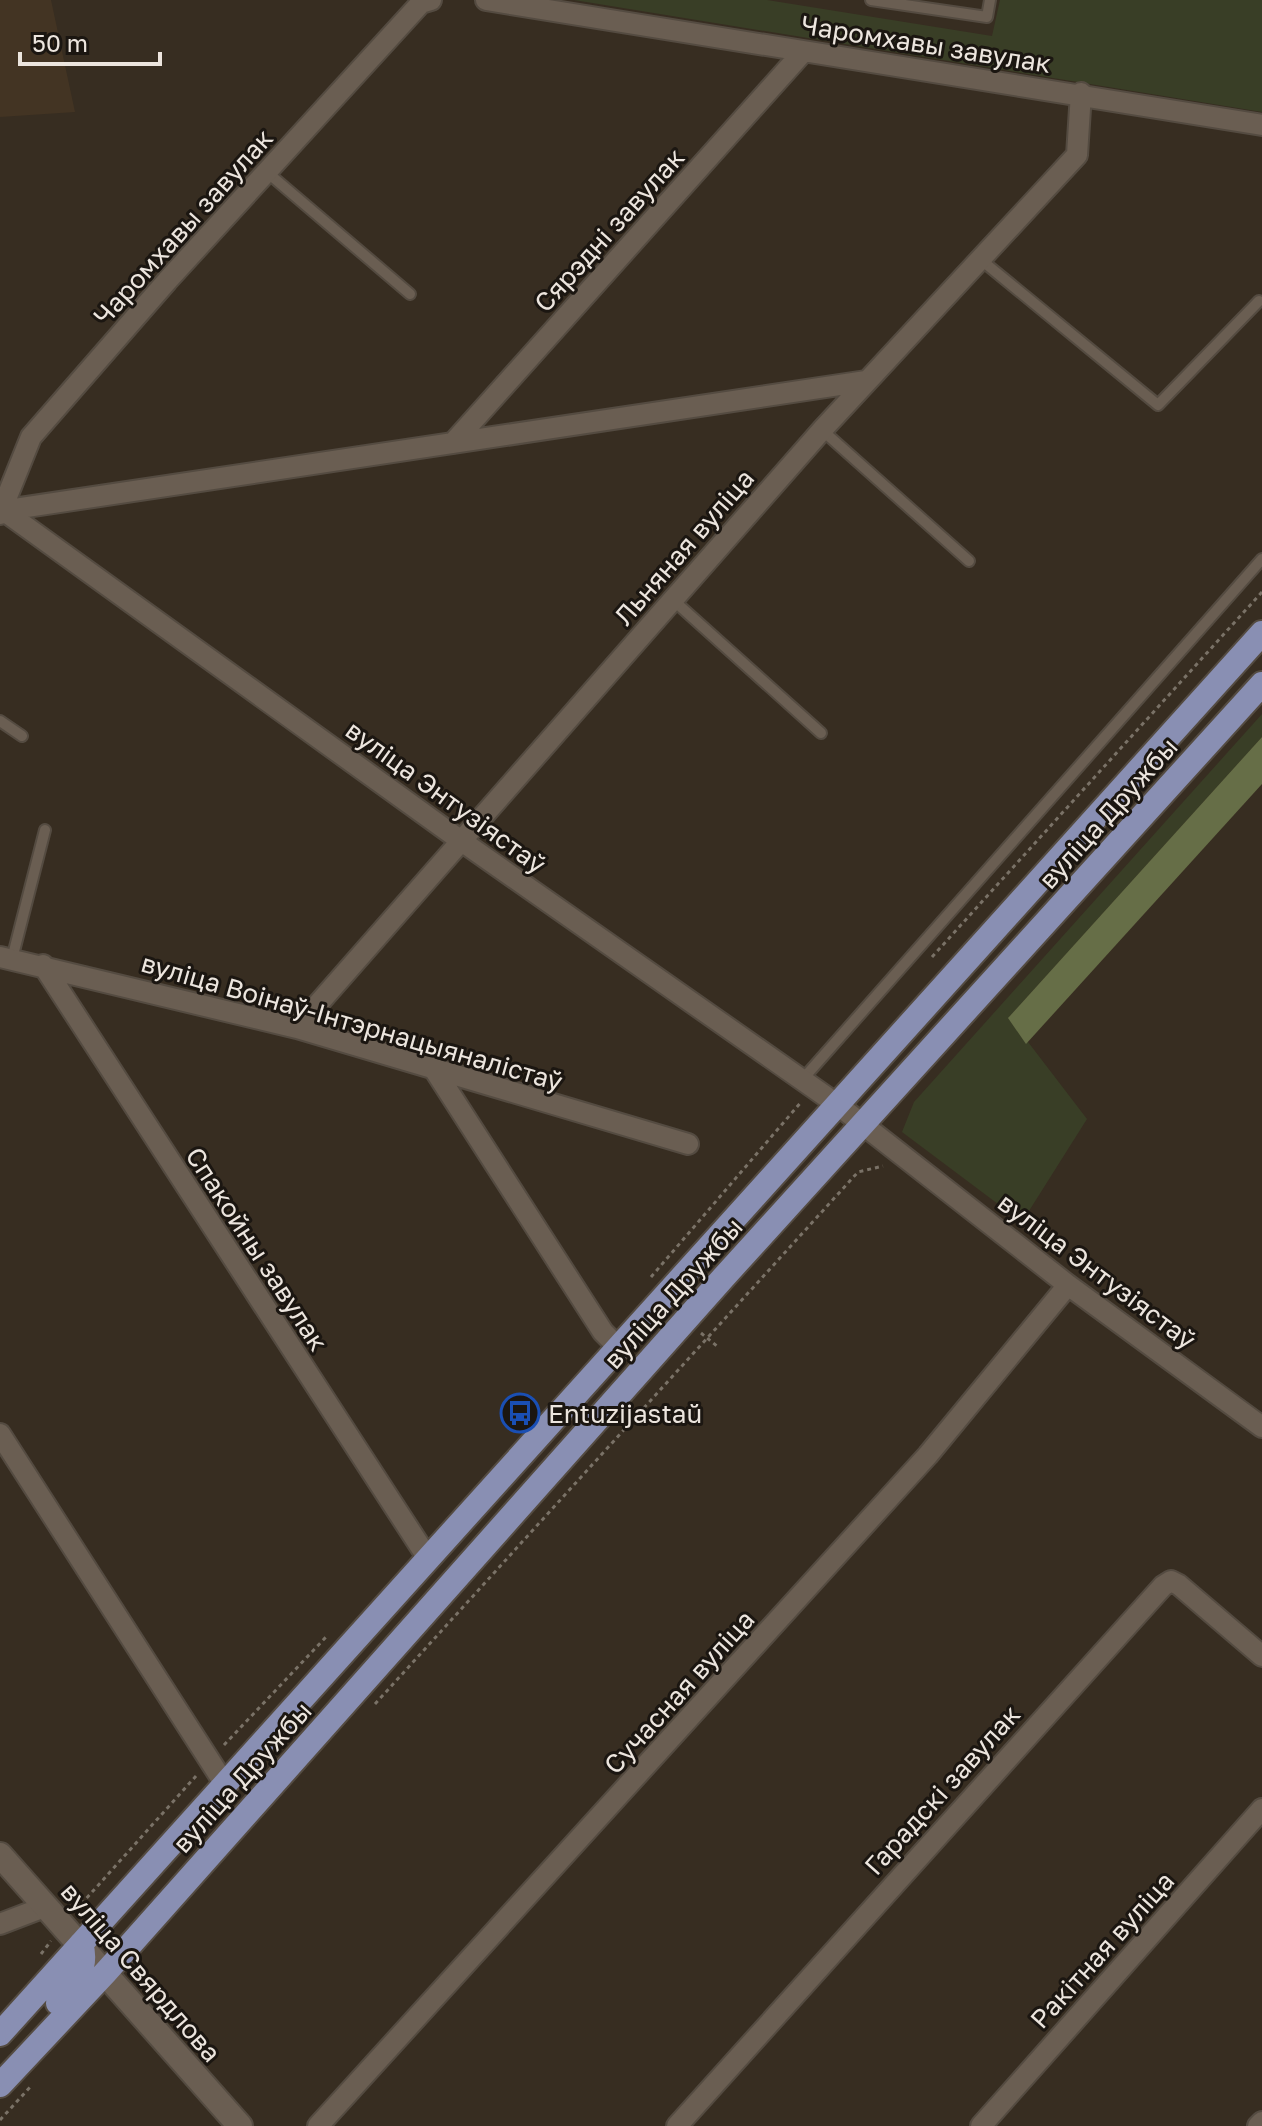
<svg xmlns="http://www.w3.org/2000/svg" width="1262" height="2126" viewBox="0 0 1262 2126" font-family="'Golos Text',sans-serif">
  <style>
    .built { fill: #433423 }
    .green { fill: #393e26 }
    .forest { fill: #666e47 }
    .lines { fill: none; stroke-linecap: round; stroke-linejoin: round }
    .lane-casing { stroke: #544b41; stroke-width: 14 }
    .street-casing { stroke: #544b41; stroke-width: 24 }
    .secondary-casing { stroke: #544b41; stroke-width: 28 }
    .primary-casing { stroke: #544b41; stroke-width: 28 }
    .path { stroke: #7a7267; stroke-width: 3; stroke-dasharray: 4 4; stroke-linecap: butt }
    .lane { stroke: #6a5e52; stroke-width: 10 }
    .street { stroke: #6a5e52; stroke-width: 20 }
    .secondary { stroke: #6a5e52; stroke-width: 24 }
    .primary { stroke: #898fb3; stroke-width: 24 }
    .labels { text-anchor: middle; dominant-baseline: central; stroke-width: 6; stroke-linejoin: round; paint-order: stroke }
    .street-label { font-size: 26px; fill: #ece5de; stroke: #1b1611 }
    .poi-label { font-size: 26px; fill: #ece5de; stroke: #1b1611; text-anchor: start }
  </style>
  <rect width="100%" height="100%" fill="#372d21"/>
  <path class="built" d="M0,0H51L75,112L0,117Z"/>
  <path class="green" d="M574,0H767L992,36L1000,0H1262V112Z
    M1262,714V737L1009,1017L1087,1119L1022,1222L902,1132L914,1102Z"/>
  <path class="forest" d="M1262,737V784L1026,1044L1008,1018Z"/>
  <g class="lines">
    <defs>
      <path id="lane" d="M871,0L987,17L990,0
        M268,173L410,294
        M980,259L1158,405L1259,301
        M822,430L969,561
        M672,599L821,733
        M0,721L22,736
        M12,959L45,830
        M802,1080L1262,559"/>
      <path id="street" d="M486,0L1262,125
        M453,443L803,52
        M0,508L460,840L838,1105L1068,1285L1262,1427
        M0,511L866,381
        M0,514L31,437L167,281L421,3L431,0
        M0,957L297,1028L688,1144
        M43,965L429,1560
        M297,1028L822,430L1077,155L1081,93
        M434,1069L603,1332L617,1346
        M0,1434L226,1786
        M0,1924L47,1906
        M318,2126L928,1455L1068,1285
        M677,2126L1163,1586L1171,1581L1179,1585L1262,1656
        M981,2126L1262,1809
        M1258,2126L1262,2122"/>
      <path id="secondary" d="M0,1855L240,2126"/>
      <path id="primary" d="M58,2003C74,1985 89,1968 81,1944
        M0,2034L1262,633
        M0,2085L106,1972L723,1278L1262,684"/>
    </defs>
    <use href="#lane" class="lane-casing"/>
    <use href="#street" class="street-casing"/>
    <use href="#secondary" class="secondary-casing"/>
    <use href="#primary" class="primary-casing"/>
    <path class="path" d="M932,957L1262,592
      M651,1277L802,1101
      M701,1333L718,1347
      M375,1704L858,1172L883,1166
      M224,1745L326,1637
      M76,1910L196,1776
      M41,1954L51,1941
      M0,2120L32,2085"/>
    <use href="#lane" class="lane"/>
    <use href="#street" class="street"/>
    <use href="#secondary" class="secondary"/>
    <use href="#primary" class="primary"/>
  </g>
  <defs>
    <symbol id="bus-ring" viewBox="-11 -11 22 22"><circle r="9.5" fill="#1b1611" stroke="#1a4fb4" stroke-width="1.5"/><path d="M-5-6H5V4H4V6H2V4H-2V6H-4V4H-5ZM-3.5-4V0h7V-4ZM-3.5 1.2v1.5H-2V1.2ZM2 1.2v1.5H3.5V1.2Z" fill="#1a4fb4"/></symbol>
  </defs>
  <g fill-rule="evenodd">
    <use href="#bus-ring" x="498" y="1391" width="44" height="44"/>
  </g>
  <g class="labels">
    <g class="street-label">
      <text transform="translate(926 44) rotate(9)">Чаромхавы завулак</text>
      <text transform="translate(183 227) rotate(-48)">Чаромхавы завулак</text>
      <text transform="translate(609 230) rotate(-48)">Сярэдні завулак</text>
      <text transform="translate(684 547) rotate(-49)">Льняная вуліца</text>
      <text transform="translate(446 797) rotate(36)">вуліца Энтузіястаў</text>
      <text transform="translate(1108 813) rotate(-48)">вуліца Дружбы</text>
      <text transform="translate(352 1022) rotate(16)">вуліца Воінаў-Інтэрнацыяналістаў</text>
      <text transform="translate(257 1249) rotate(57)">Спакойны завулак</text>
      <text transform="translate(1097 1271) rotate(37)">вуліца Энтузіястаў</text>
      <text transform="translate(673 1293) rotate(-48)">вуліца Дружбы</text>
      <text transform="translate(679 1692) rotate(-48)">Сучасная вуліца</text>
      <text transform="translate(242 1777) rotate(-48)">вуліца Дружбы</text>
      <text transform="translate(942 1790) rotate(-48)">Гарадскі завулак</text>
      <text transform="translate(1102 1950) rotate(-48)">Ракітная вуліца</text>
      <text transform="translate(141 1972) rotate(49)">вуліца Свярдлова</text>
    </g>
    <g class="poi-label">
      <text x="548" y="1413">Entuzijastaŭ</text>
    </g>
  </g>
  <path d="M20 52v12h140v-12" fill="none" stroke="#ece5de" stroke-width="4"/>
  <text x="32" y="52" font-size="24" fill="#ece5de" stroke="#1b1611" stroke-width="6" paint-order="stroke">50 m</text>
</svg>
